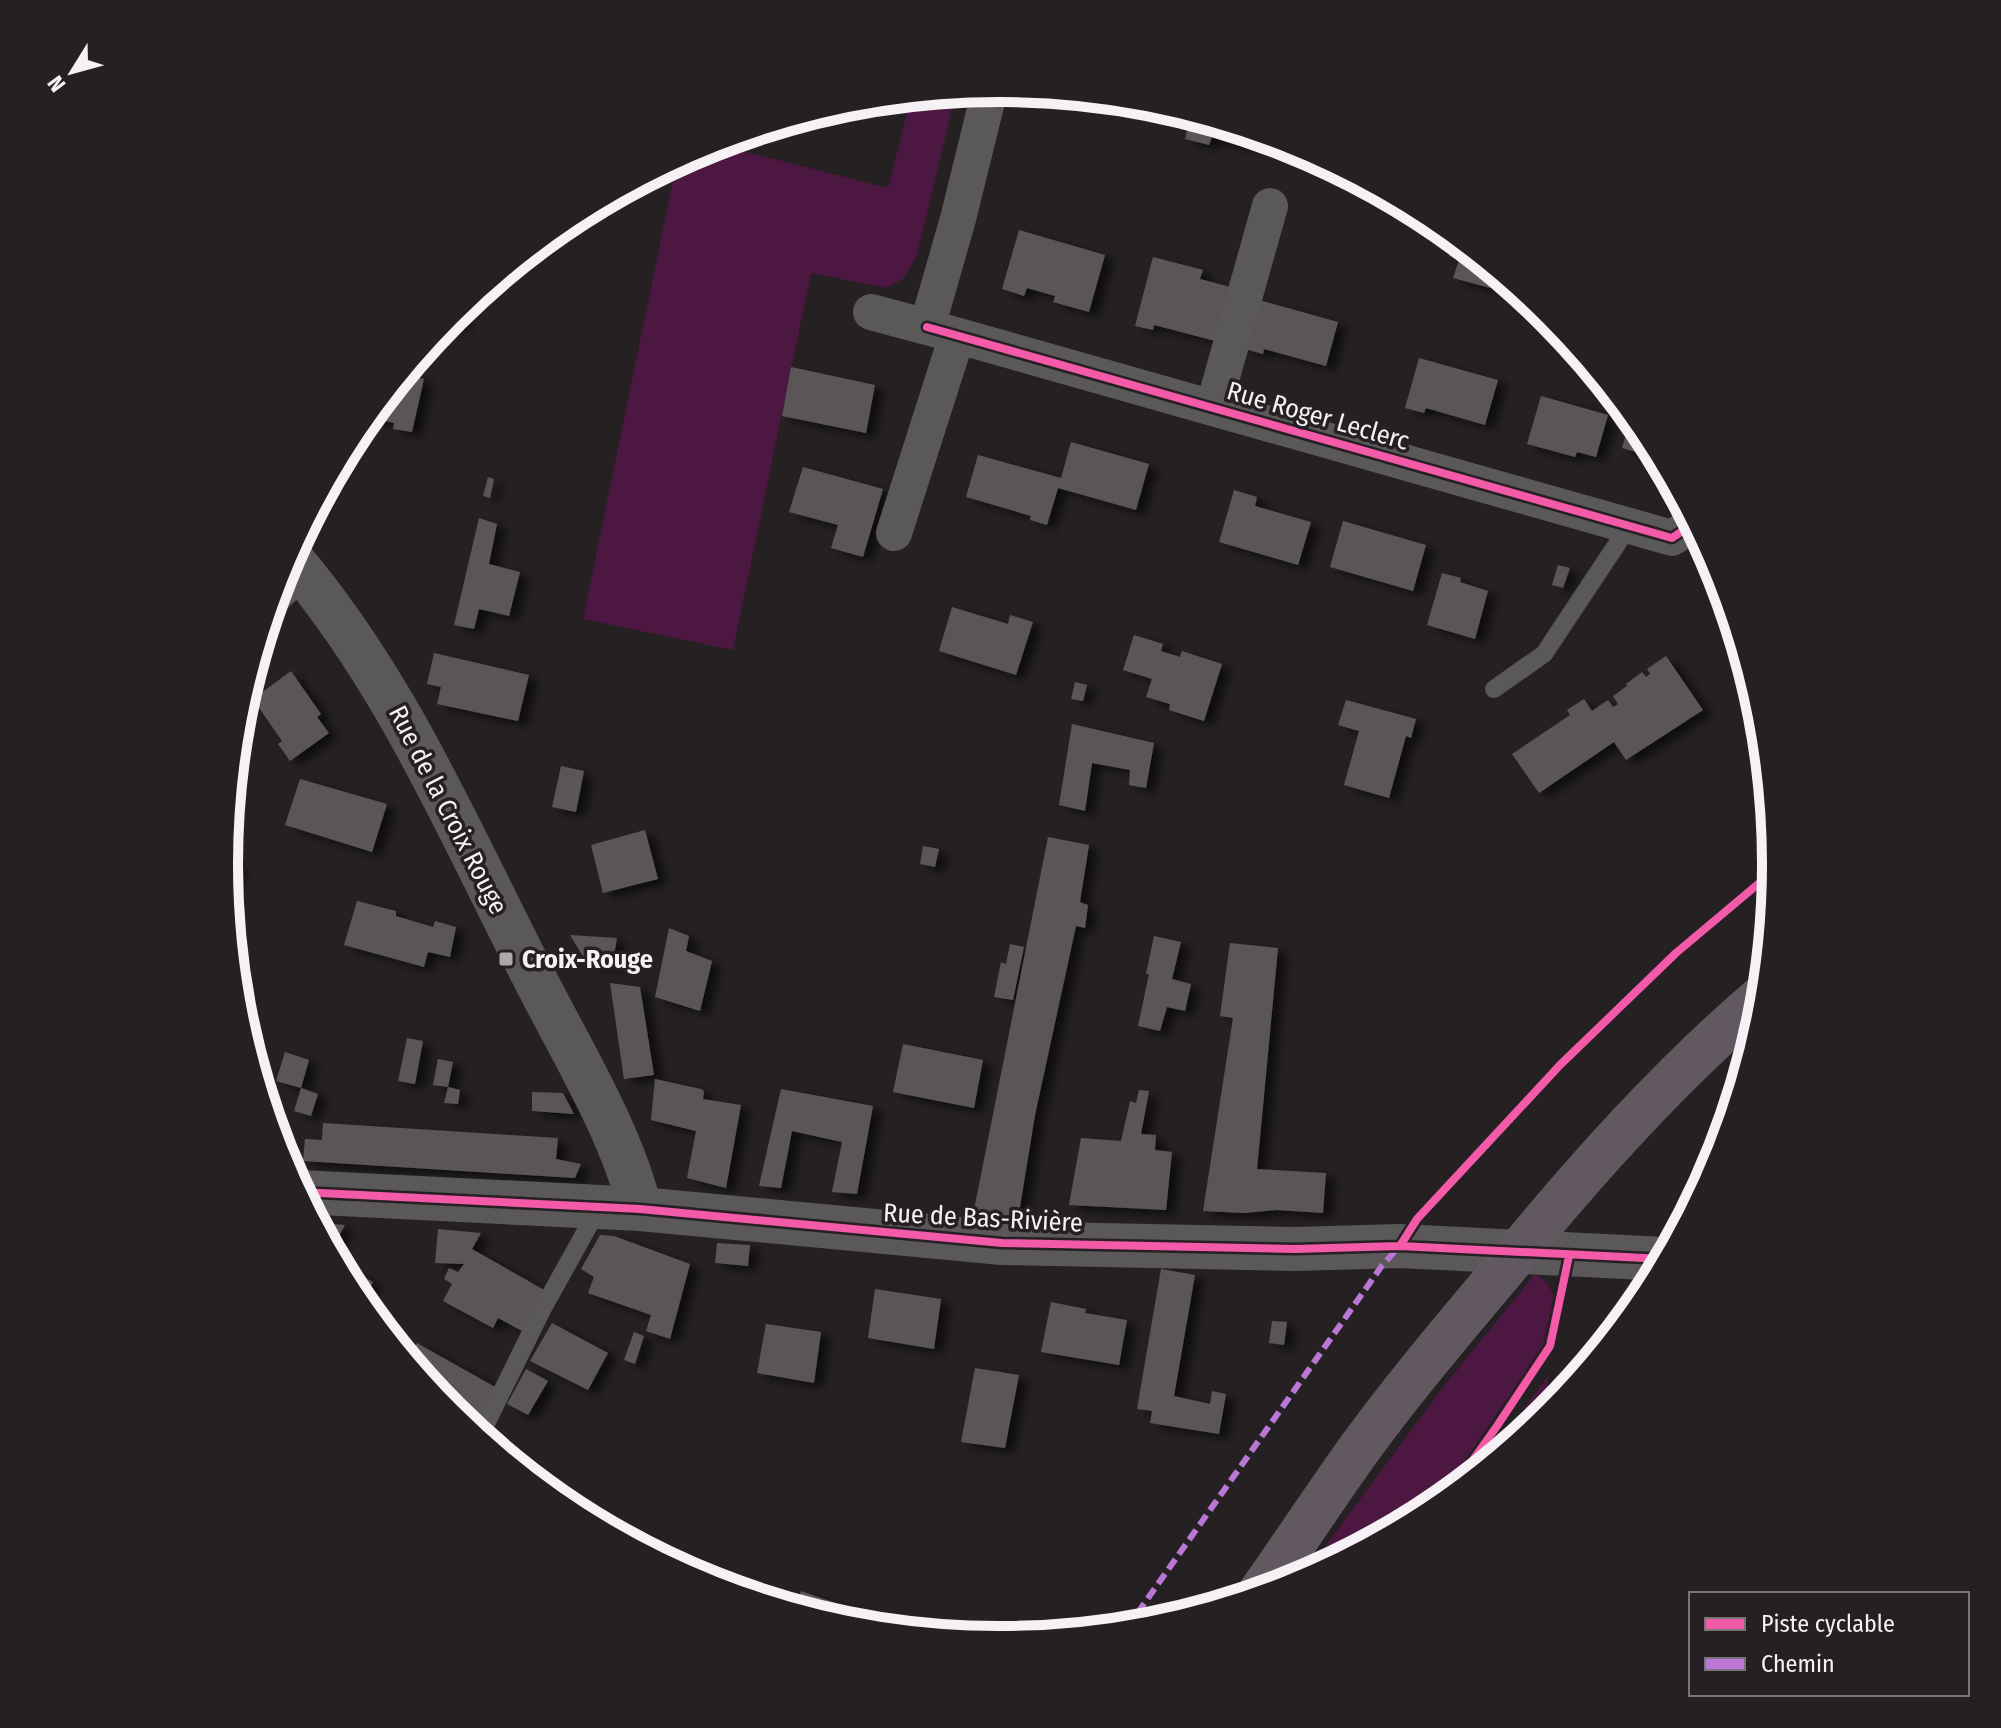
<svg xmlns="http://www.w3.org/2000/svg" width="2001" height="1728" viewBox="0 0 2001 1728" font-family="'Fira Sans Condensed',sans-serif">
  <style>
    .green { fill: #4c1741 }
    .building { fill: #5a5759; filter: url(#shadow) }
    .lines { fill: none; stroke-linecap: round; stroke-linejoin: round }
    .service { stroke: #5b585a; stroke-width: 18 }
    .minor { stroke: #5b585a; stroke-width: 36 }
    .tertiary { stroke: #5b585a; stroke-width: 44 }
    .primary { stroke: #61595f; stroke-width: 44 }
    .quiet { stroke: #ba77d6; stroke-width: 6; stroke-dasharray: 12 6; stroke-linecap: butt }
    .cycleway-casing { stroke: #262024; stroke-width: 13 }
    .cycleway { stroke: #f35aa7; stroke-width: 8 }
    .poi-dot { fill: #ada8ab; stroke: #262024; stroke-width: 3 }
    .labels { text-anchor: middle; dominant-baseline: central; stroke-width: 7; stroke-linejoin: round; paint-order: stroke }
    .street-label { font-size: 26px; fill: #f6f1f4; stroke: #262024 }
    .poi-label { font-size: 26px; font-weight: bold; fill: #f6f1f4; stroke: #262024; text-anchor: start }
    .rim { fill: none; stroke: #f6f1f4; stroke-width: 10 }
  </style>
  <defs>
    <filter id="shadow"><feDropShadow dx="9" dy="5" stdDeviation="4" flood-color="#0009"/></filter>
  </defs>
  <rect width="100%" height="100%" fill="#252123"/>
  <path class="green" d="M956,92L917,255L903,279L886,288L811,273L733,650L583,619L677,161L715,144L888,188L911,97Z
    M1535,1274L1546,1282L1554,1295L1542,1348L1432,1509L1302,1578L1443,1387Z
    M1548,1376V1409L1542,1419L1479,1470Z"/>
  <path class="building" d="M1191,115L1262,136L1259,146L1242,142L1241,145L1212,137L1209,145L1185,139Z
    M1310,154L1338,169L1337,170L1307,162Z
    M1019,230L1105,255L1089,312L1053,302L1055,296L1027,288L1024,296L1002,289Z
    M1455,238L1495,271L1490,288L1453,278L1459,260L1449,256Z
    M1153,257L1203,270L1200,279L1234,288L1219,342L1154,325L1153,330L1135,326Z
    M1259,300L1338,322L1326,366L1264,349L1263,354L1245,349Z
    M464,305L460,327L445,324L452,315Z
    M1419,358L1498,380L1485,425L1426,408L1424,413L1405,408Z
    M791,367L875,385L866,433L782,416Z
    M403,374L424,379L412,432L393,429L394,423L368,417Z
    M1541,396L1608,415L1596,457L1577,452L1575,457L1527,444Z
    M1631,415L1646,433L1660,459L1622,448Z
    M1071,442L1149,464L1136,510L1058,488L1047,525L1030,520L1031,516L966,497L978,455L1061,478Z
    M803,467L883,489L863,557L831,548L838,525L789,512Z
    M488,477L494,479L490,498L483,496Z
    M1234,490L1257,497L1255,506L1311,522L1298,565L1219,542Z
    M479,518L497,524L489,564L520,572L509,616L479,609L474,629L454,625Z
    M1343,521L1426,545L1413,591L1330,567Z
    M1558,565L1570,568L1563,588L1552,585Z
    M1442,573L1461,578L1460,582L1488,591L1475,639L1427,625Z
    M952,607L1008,624L1010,615L1033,622L1016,675L939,651Z
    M1134,635L1163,644L1161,651L1180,657L1182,651L1222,664L1204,721L1169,710L1170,704L1146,697L1152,679L1123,670Z
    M1739,637L1753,683L1752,684L1727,645Z
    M434,653L529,675L518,721L437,704L441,687L427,684Z
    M1666,656L1703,710L1626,760L1614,742L1539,793L1512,754L1570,715L1567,710L1584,699L1592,711L1608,700L1613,707L1618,704L1613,696L1627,686L1626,684L1642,672L1646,677L1650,674L1647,669Z
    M291,671L321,714L317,717L329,733L290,761L278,744L282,741L253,699Z
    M1075,682L1087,685L1083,701L1071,699Z
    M1346,700L1416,719L1411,738L1406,736L1389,798L1344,785L1359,731L1338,725Z
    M1072,724L1154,743L1146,788L1129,785L1130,770L1092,763L1085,811L1059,805Z
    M561,766L584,771L576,812L552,807Z
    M300,779L387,804L372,852L285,825Z
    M645,830L658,879L603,893L591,845Z
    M1048,837L1089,845L1080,902L1088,905L1085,928L1076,926L1035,1115L1018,1219L974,1210Z
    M923,846L939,849L935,867L920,864Z
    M225,862L238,866L231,888L227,886Z
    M357,901L396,911V916L433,927L435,921L456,927L450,957L428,952L424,967L344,945Z
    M669,928L689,936L686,951L712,961L700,1011L655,997Z
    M570,935L617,938L612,967L587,963Z
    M1154,936L1181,942L1172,979L1191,984L1185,1011L1167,1007L1160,1031L1138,1026L1149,974H1146Z
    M1230,943L1278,948L1257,1169L1326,1173L1323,1213L1277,1210L1244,1213L1203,1211L1233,1018L1220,1016Z
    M1010,944L1024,947L1013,1000L994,997L1001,962L1006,964Z
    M610,983L640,987L654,1075L624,1079Z
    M407,1038L423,1041L415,1084L398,1081Z
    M903,1044L983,1060L974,1108L893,1092Z
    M285,1052L309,1060L301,1088L318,1094L311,1116L294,1111L301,1088L276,1081Z
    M438,1059L453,1062L448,1087L433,1085Z
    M655,1079L701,1089L704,1091L703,1099L741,1105L726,1188L687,1178L696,1131L651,1120Z
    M448,1087L460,1090L458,1104L444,1103Z
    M781,1089L873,1106L857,1194L832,1192L842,1142L792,1131L781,1188L759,1186Z
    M1139,1090L1149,1091L1141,1134L1156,1135L1155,1150L1172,1152L1166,1210L1069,1205L1081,1138L1121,1141L1130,1101L1136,1103Z
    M532,1092L563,1093L574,1114L532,1111Z
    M323,1123L558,1138L556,1159L581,1164L575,1178L303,1161L305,1139L322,1140Z
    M317,1223L345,1225L331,1251L327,1242Z
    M438,1229L481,1233L472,1249L546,1291L524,1332L498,1318L493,1328L443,1301L452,1284L444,1279L449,1268L458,1272L464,1264L435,1263Z
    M600,1235L614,1236L690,1264L670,1339L646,1331L651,1315L588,1293L594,1277L581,1269Z
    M717,1243L750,1245L748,1266L715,1263Z
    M1161,1269L1195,1275L1174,1396L1210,1404L1212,1391L1226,1394L1219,1434L1150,1423L1152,1411L1137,1409Z
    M353,1271L373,1282L362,1303L348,1282Z
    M875,1289L941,1299L934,1349L868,1338Z
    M1051,1302L1086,1309L1085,1313L1127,1320L1119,1365L1041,1352Z
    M1272,1321L1287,1322L1284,1345L1269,1343Z
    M552,1323L608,1353L588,1390L530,1361Z
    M766,1324L821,1332L814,1383L757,1373Z
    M634,1332L644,1336L635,1364L624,1360Z
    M417,1343L497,1388L479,1419L439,1398L408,1359Z
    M1569,1363L1587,1367L1566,1392Z
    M975,1368L1019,1375L1005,1448L961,1442Z
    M526,1369L548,1381L528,1415L507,1404Z
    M801,1591L879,1618L875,1628L849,1625L795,1609Z"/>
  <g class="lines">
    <path class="service" d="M1494,689L1544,654L1629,526
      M480,1436L542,1310L598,1209"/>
    <path class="minor" d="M871,312L927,327L958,219L990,89
      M927,327L1672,538L1694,523
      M1216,407L1219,387L1270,206
      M894,533L957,336
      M275,595L302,571"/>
    <path class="tertiary" d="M289,556C396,681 458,829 532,973C568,1045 622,1132 640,1209
      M300,1192L640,1209L1002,1243L1295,1249L1400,1246L1665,1259"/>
    <path class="primary" d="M1260,1592C1293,1546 1324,1498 1357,1452C1404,1387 1457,1325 1509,1263C1587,1168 1670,1075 1764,995"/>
    <path class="quiet" d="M1127,1628L1381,1267L1401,1244"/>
    <defs>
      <path id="cycleway" d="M927,327L1672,538L1694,523
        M300,1192L640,1209L1002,1243L1295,1249L1400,1246L1665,1259
        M1400,1246L1417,1219L1560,1065L1676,953L1776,869
        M1446,1498L1497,1426L1550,1346L1569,1256"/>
    </defs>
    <use href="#cycleway" class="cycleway-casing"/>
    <use href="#cycleway" class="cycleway"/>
  </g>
  <rect class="poi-dot" x="498" y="951" width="16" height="16" rx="4"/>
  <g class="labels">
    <g class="street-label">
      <text transform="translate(1318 416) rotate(16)">Rue Roger Leclerc</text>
      <text transform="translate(448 810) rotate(63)">Rue de la Croix Rouge</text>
      <text transform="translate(983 1218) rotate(3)">Rue de Bas-Rivière</text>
    </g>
    <g class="poi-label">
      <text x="522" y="959">Croix-Rouge</text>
    </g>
  </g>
  <path d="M0 0H2001V1728H0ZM238 864a762 762 0 1 1 1524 0a762 762 0 1 1-1524 0Z" fill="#262024" fill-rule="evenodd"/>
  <path class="rim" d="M238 864a762 762 0 1 1 1524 0a762 762 0 1 1-1524 0Z"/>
  <rect x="1689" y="1592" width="280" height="104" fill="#262024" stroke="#797477" stroke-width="2"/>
  <rect x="1705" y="1618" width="40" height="12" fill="#f35aa7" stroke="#797477" stroke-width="2"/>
  <text x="1761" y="1632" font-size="24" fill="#f6f1f4">Piste cyclable</text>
  <rect x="1705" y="1658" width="40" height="12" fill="#ba77d6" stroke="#797477" stroke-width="2"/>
  <text x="1761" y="1672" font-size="24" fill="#f6f1f4">Chemin</text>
  <g transform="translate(72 72) rotate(233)" stroke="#262024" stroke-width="6" paint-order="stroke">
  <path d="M0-6L14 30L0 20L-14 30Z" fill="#f6f1f4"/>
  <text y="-12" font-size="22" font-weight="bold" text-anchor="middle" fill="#f6f1f4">N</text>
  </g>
</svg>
